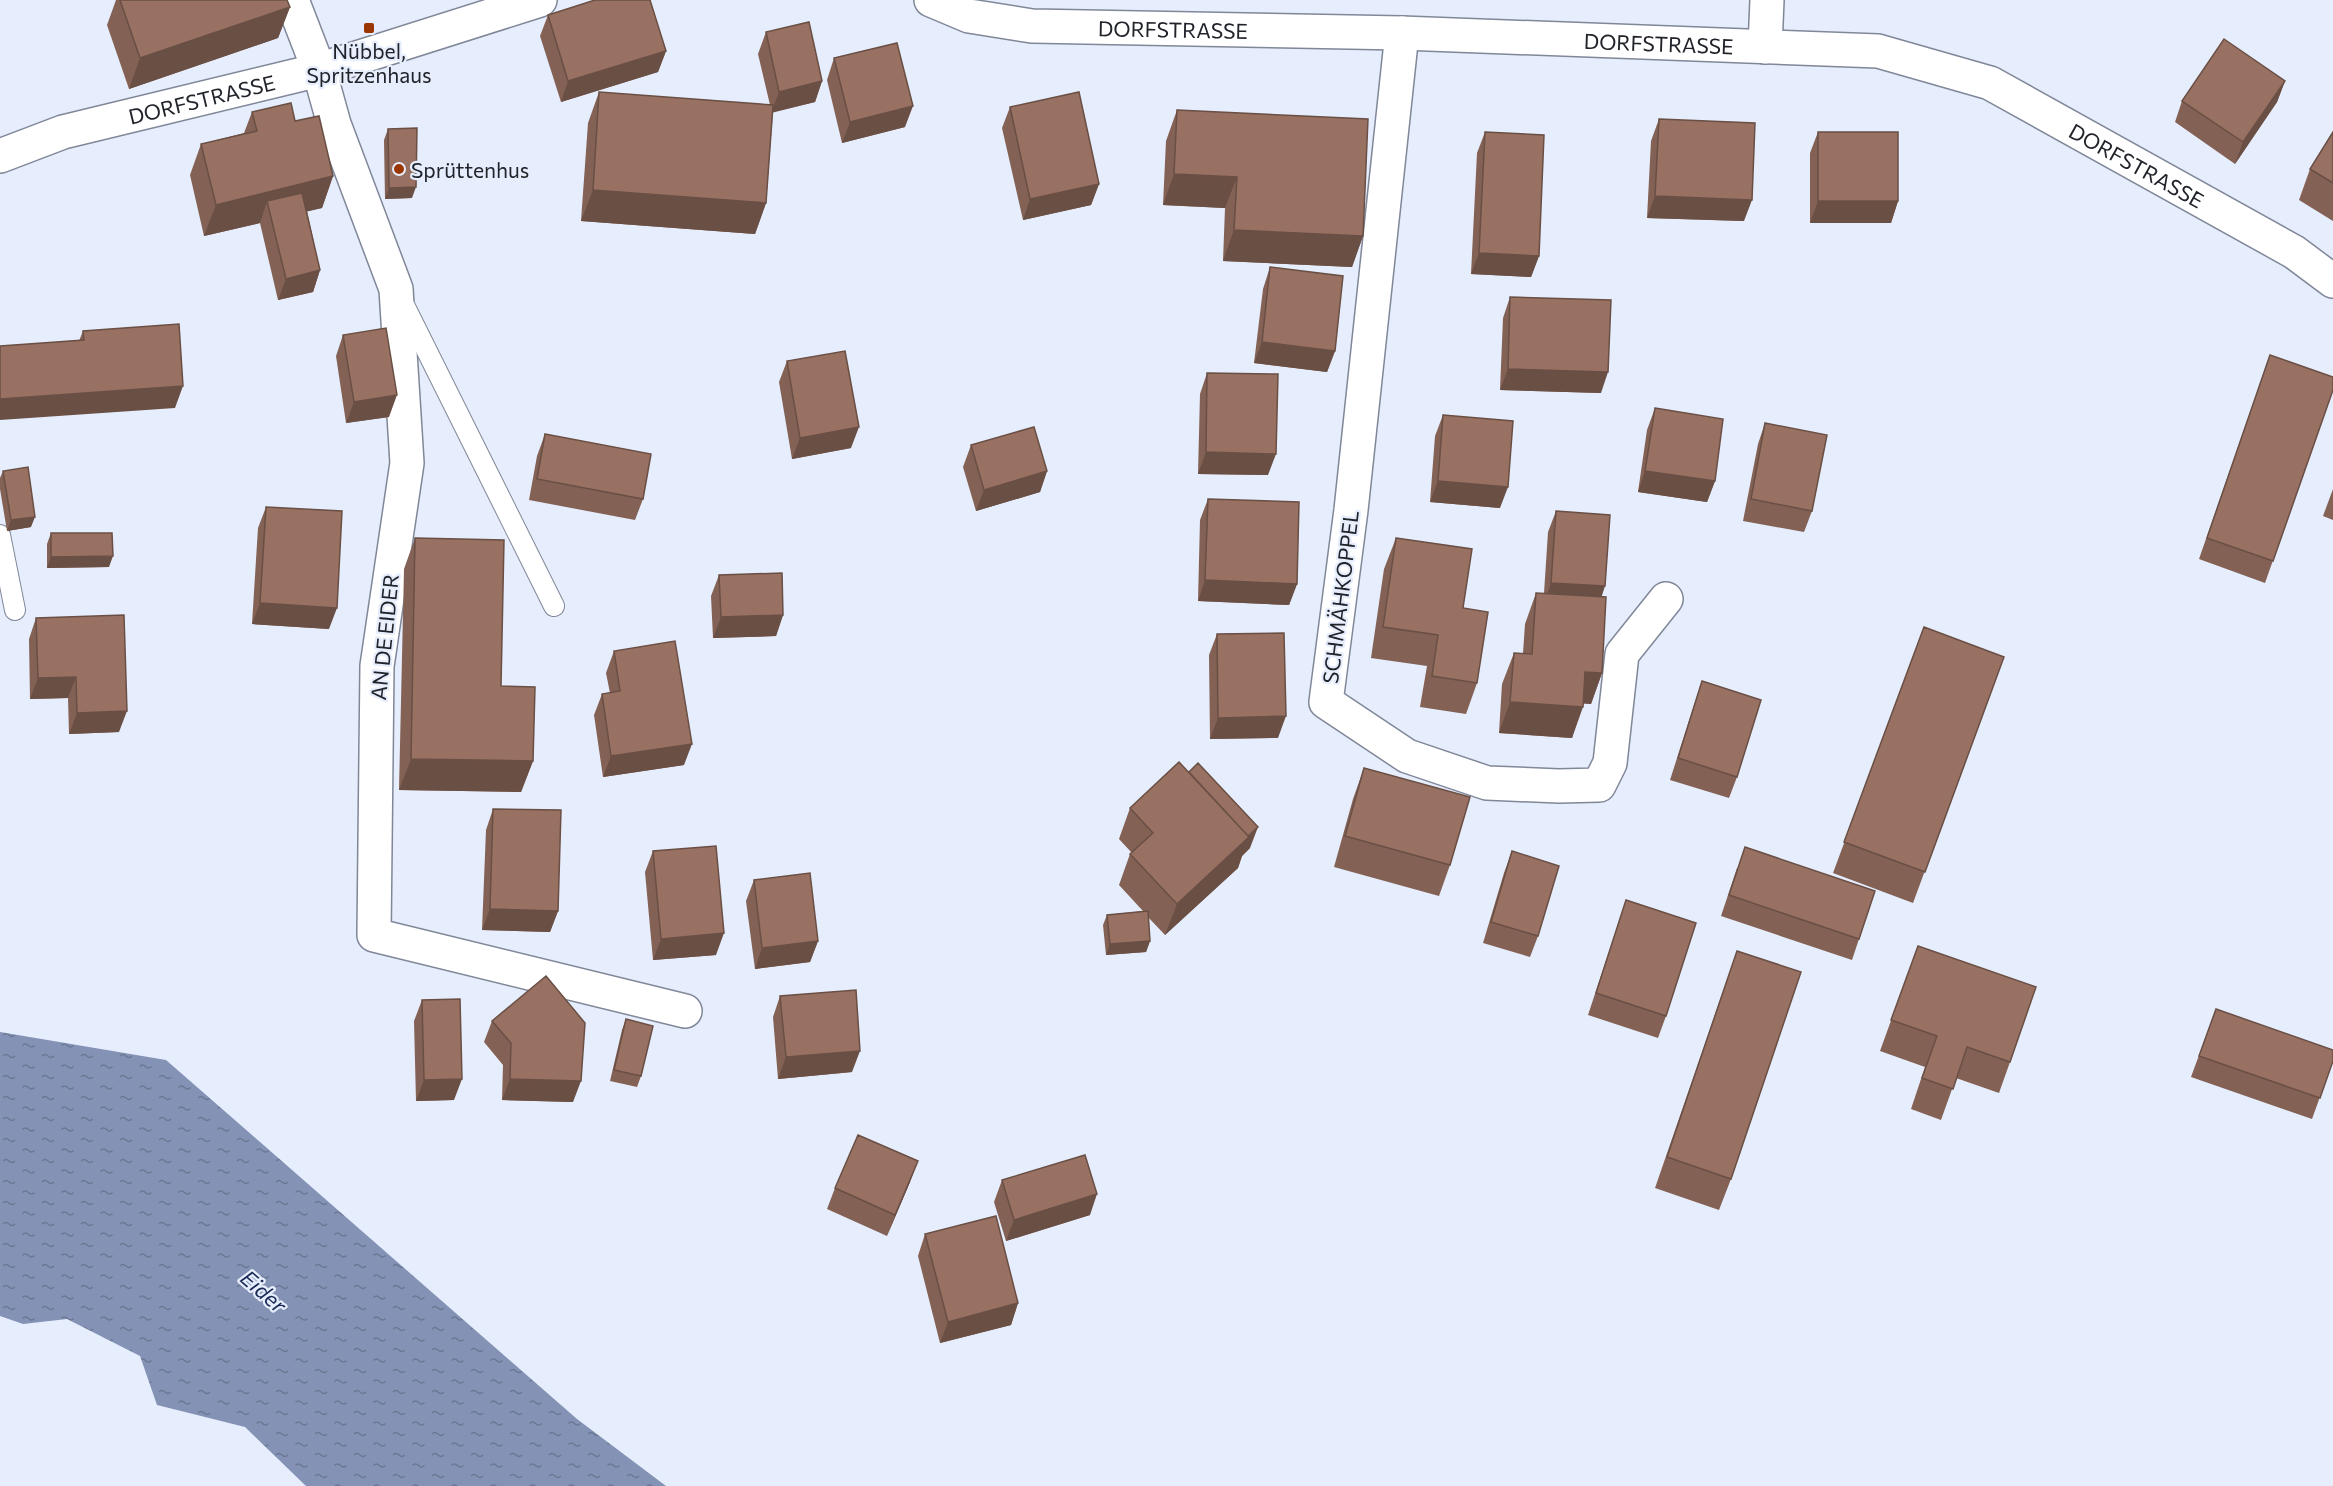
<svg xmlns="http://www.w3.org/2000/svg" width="2333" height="1486" viewBox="0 0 2333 1486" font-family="Commissioner,sans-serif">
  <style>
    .water { fill: url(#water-ripples) }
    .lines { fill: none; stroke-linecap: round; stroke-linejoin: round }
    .service-casing { stroke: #7f8798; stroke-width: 22 }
    .minor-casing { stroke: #7f8798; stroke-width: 36 }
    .tertiary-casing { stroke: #7f8798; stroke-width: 36 }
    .service { stroke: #fff; stroke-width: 20 }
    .minor { stroke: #fff; stroke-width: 33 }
    .tertiary { stroke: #fff; stroke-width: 33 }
    .wall { fill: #836155 }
    .shaded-wall { fill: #6a4f45 }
    .building { fill: #987163; stroke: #6a4f45; stroke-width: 1.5 }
    .poi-dot { fill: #9b3602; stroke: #e6edfc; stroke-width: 2 }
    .labels { text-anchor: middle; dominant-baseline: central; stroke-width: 4.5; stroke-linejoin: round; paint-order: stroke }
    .street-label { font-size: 21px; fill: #20232a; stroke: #e6edfc }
    .poi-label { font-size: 21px; fill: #20232a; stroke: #e6edfc }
    .water-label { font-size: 22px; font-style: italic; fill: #1a2a57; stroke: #e6edfc }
  </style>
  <defs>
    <pattern id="water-ripples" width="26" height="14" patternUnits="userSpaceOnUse" patternTransform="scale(1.5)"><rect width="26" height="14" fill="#8392b5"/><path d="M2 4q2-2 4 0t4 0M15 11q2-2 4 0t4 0" fill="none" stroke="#6b7793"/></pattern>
  </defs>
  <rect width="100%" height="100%" fill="#e6edfc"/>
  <path class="water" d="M0,1032L166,1060L577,1419L666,1486H306L245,1427L157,1405L140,1356L67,1319L23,1324L0,1316Z"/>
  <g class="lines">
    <defs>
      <path id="service" d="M404,305L554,606
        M0,535L15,610"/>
      <path id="minor" d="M292,0L319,70L334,124L396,289L407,463L377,666L374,935L685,1011
        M1402,33L1351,510L1326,702L1407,756L1487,783L1559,786L1599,785L1610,763L1622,654L1666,599
        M1765,47L1767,0"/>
      <g id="tertiary">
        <path id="s1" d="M931,0L969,16L1032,26L1402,33L1878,51L1990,83L2294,252L2333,281"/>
        <path id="s2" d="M0,156L63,132L319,70L540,0"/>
      </g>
    </defs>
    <use href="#service" class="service-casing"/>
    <use href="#minor" class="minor-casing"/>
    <use href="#tertiary" class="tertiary-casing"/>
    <use href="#service" class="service"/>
    <use href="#minor" class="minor"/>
    <use href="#tertiary" class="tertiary"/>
  </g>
  <path class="wall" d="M116,0H287L290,7L278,38L129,89L107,25Z
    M548,15L666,51L658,72L561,102L540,36Z
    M766,32L822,81L815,102L773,112L766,203L755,234L581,221L588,123L599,92L770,105L758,54Z
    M834,58L905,127L842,143L827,80Z
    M2285,81L2277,102L2235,164L2175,122L2182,101Z
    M1010,107L1099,184L1091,205L1023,220L1002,128Z
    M1177,110L1363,236L1352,267L1223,261L1225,208L1163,205L1166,141Z
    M252,112L295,121L333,176L322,208L307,211L320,270L313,292L278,300L260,223L204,236L190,175L201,144L244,133Z
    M1659,119L1744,221L1647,218L1651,141Z
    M388,129L412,198L385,199L384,140Z
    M1485,132L1539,256L1531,277L1471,274L1477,153Z
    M1818,132L1898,201L1891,223H1810V153Z
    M2333,132V221L2299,200L2310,169Z
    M1270,267L1335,351L1327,372L1254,363L1263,289Z
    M1510,297L1601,393L1500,390L1503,318Z
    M83,331L175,408L79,341Z
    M343,335L389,417L346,423L336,356Z
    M2270,355L2333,390L2265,583L2199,559Z
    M787,361L851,448L792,459L779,382Z
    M1207,373L1268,475L1198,474L1200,394Z
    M1655,408L1715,481L1707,502L1638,492L1647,430Z
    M1443,415L1500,508L1430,502L1435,436Z
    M1765,423L1812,511L1804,532L1743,521L1758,444Z
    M545,434L643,499L635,520L529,500L537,456Z
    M971,445L1047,471L1040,492L976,511L963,467Z
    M3,471L31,527L7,531L0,489V478Z
    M2333,489V520L2323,516Z
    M1208,499L1297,584L1289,605L1198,601L1200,520Z
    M266,507L329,629L252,624L258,528Z
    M1556,511L1601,597L1602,673L1591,704L1583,703L1572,738L1499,733L1502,684L1514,653H1523L1525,624L1536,593H1544L1548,532Z
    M51,533L109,567L47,568V544Z
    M415,538L501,686L533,761L521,792L399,790L404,569Z
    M1396,538L1463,608L1477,683L1466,714L1420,707L1427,666L1371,658L1384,569Z
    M719,575L783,615L776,636L713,638L711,596Z
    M36,618L119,732L69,734L68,698L30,699L29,639Z
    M1924,627L2004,657L1913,903L1833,873Z
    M1217,634L1278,738L1210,739L1209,655Z
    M614,651L684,765L603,777L594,715L602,694L610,693L606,673Z
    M1702,681L1737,777L1729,798L1670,780L1695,702Z
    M1364,768L1450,865L1439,896L1334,867L1353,799Z
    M1130,808L1250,848L1242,856L1238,868L1165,935L1148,917L1150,941L1146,952L1106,955L1103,925L1107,915L1143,911L1119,885L1130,854L1132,853L1119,839Z
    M493,809L558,911L550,932L482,930L486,830Z
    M653,851L716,955L653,960L645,872Z
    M1512,851L1538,936L1530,957L1483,943L1504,873Z
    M1737,868L1859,939L1852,960L1721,916Z
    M754,880L818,941L810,962L755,969L746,901Z
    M1626,900L1666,1016L1658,1038L1588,1015Z
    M1918,946L2010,1062L1999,1093L1956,1078L1941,1120L1911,1109L1925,1067L1880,1051Z
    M1737,951L1731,1179L1719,1210L1655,1188Z
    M780,996L852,1072L778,1079L773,1017Z
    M422,1000L454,1100L416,1101L414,1021Z
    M2216,1009L2333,1061L2312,1119L2191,1077Z
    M626,1019L641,1076L637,1087L610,1081L622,1030Z
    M492,1021L573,1102L502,1100L503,1065L484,1042Z
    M1002,1180L1090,1215L1006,1241L994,1202Z
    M910,1182L887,1236L827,1209L835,1188Z
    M925,1234L1018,1303L1011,1325L940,1343L918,1256Z"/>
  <path class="shaded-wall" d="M290,7L278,38L129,89L140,58Z
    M666,51L658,72L561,102L568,81Z
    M822,81L815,102L771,113L779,92Z
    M2285,81L2277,102L2235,164L2243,142Z
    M913,106L905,127L842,143L850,122Z
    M1174,174L1237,177L1225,208L1163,205Z
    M333,176L322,208L272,220L267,201L260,223L204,236L216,205Z
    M1099,184L1091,205L1023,220L1030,199Z
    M416,187L412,198L385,199L389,188Z
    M593,190L766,203L755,234L581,221Z
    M1655,196L1752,200L1744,221L1647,218Z
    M1818,201H1898L1891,223H1810Z
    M1234,230L1363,236L1352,267L1223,261Z
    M1479,253L1539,256L1531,277L1471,274Z
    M320,270L313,292L278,300L286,279Z
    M1262,342L1335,351L1327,372L1254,363Z
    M1508,369L1608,372L1601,393L1500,390Z
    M183,386L175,408L0,420V399Z
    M397,395L389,417L346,423L354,402Z
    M859,427L851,448L792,459L800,438Z
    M1206,452L1276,454L1268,475L1198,474Z
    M1047,471L1040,492L976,511L984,490Z
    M1645,471L1715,481L1707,502L1638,492Z
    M1438,481L1508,487L1500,508L1430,502Z
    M35,517L31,527L7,531L11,520Z
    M113,556L109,567L47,568L51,557Z
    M1205,580L1297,584L1289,605L1198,601Z
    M1551,583L1605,586L1598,608L1544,604Z
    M260,603L337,608L329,629L252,624Z
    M783,615L776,636L713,638L721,617Z
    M1585,672L1602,673L1591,704L1574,703Z
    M76,677L68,698L30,699L38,678Z
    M1510,702L1583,707L1572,738L1499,733Z
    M127,711L119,732L69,734L77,713Z
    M1286,716L1278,738L1210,739L1218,718Z
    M692,744L684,765L603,777L611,756Z
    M411,759L533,761L521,792L399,790Z
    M1258,827L1250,848L1242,856L1238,868L1165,935L1177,904Z
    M490,909L558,911L550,932L482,930Z
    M724,933L716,955L653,960L661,939Z
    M818,941L810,962L755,969L762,948Z
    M1150,941L1146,952L1106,955L1110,944Z
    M860,1051L852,1072L778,1079L786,1057Z
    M462,1079L454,1100L416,1101L424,1080Z
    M510,1079L581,1081L573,1102L502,1100Z
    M918,1161L910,1182L887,1236L895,1215Z
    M1097,1194L1090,1215L1006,1241L1014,1220Z
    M1018,1303L1011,1325L940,1343L948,1322Z"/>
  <path class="building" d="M120,0H287L290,7L140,58Z
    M595,0H650L666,51L568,81L548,15Z
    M809,22L822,81L779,92L766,32Z
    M2224,39L2285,81L2243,142L2182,101Z
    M897,43L913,106L850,122L834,58Z
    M599,92L773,105L766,203L593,190Z
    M1079,92L1099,184L1030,199L1010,107Z
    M291,103L295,121L319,116L333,176L216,205L201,144L257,131L252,112Z
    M1177,110L1368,119L1363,236L1234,230L1237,177L1174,174Z
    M1659,119L1755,123L1752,200L1655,196Z
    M417,128L416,187L389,188L388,129Z
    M1485,132L1544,135L1539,256L1479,253Z
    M1818,132H1898V201H1818Z
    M2333,132V183L2310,169Z
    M302,193L320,270L286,279L267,201Z
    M1270,267L1343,276L1335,351L1262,342Z
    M1510,297L1611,300L1608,372L1508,369Z
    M179,324L183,386L0,399V346L84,340L83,331Z
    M386,328L397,395L354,402L343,335Z
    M845,351L859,427L800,438L787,361Z
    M2270,355L2333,377V390L2273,561L2207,538Z
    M1207,373L1278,374L1276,454L1206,452Z
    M1655,408L1723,419L1715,481L1645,471Z
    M1443,415L1513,421L1508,487L1438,481Z
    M1765,423L1827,435L1812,511L1751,499Z
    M1034,427L1047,471L984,490L971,445Z
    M545,434L651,454L643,499L537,479Z
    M28,467L35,517L11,520L3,471Z
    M1208,499L1299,502L1297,584L1205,580Z
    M266,507L342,511L337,608L260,603Z
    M1556,511L1610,515L1605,586L1551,583Z
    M51,533H112L113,556L51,557Z
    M415,538L504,540L501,686L535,687L533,761L411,759Z
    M1396,538L1472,549L1463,608L1488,612L1477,683L1432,676L1438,635L1383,627Z
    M782,573L783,615L721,617L719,575Z
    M1536,593L1606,597L1602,673L1585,672L1583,707L1510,702L1514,653L1532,654Z
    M124,615L127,711L77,713L76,677L38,678L36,618Z
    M1924,627L2004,657L1925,872L1844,842Z
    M1284,633L1286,716L1218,718L1217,634Z
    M675,641L692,744L611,756L602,694L620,691L614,651Z
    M1702,681L1761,700L1737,777L1678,758Z
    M1179,762L1249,837L1177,904L1130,854L1153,833L1130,808Z
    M1198,763L1258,827L1248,836L1189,772Z
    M1364,768L1470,797L1450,865L1345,836Z
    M493,809L561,810L558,911L490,909Z
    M716,846L724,933L661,939L653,851Z
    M1745,847L1875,891L1859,939L1729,895Z
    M1512,851L1559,866L1538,936L1491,922Z
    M810,873L818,941L762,948L754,880Z
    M1626,900L1696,923L1666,1016L1596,993Z
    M1148,911L1150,941L1110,944L1107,915Z
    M1918,946L2036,987L2010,1062L1967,1047L1953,1089L1922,1078L1937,1036L1891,1020Z
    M1737,951L1801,972L1731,1179L1667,1157Z
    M546,976L585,1023L581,1081L510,1079L511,1043L492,1021Z
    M856,990L860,1051L786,1057L780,996Z
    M460,999L462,1079L424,1080L422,1000Z
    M2216,1009L2333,1050V1061L2320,1098L2199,1056Z
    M626,1019L653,1026L641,1076L614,1070Z
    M858,1135L918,1161L895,1215L835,1188Z
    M1085,1155L1097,1194L1014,1220L1002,1180Z
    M996,1216L1018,1303L948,1322L925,1234Z"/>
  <g class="poi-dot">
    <rect x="363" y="22" width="12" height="12" rx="3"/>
    <circle cx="399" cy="169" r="6"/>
  </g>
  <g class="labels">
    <g class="street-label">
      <text stroke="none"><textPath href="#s1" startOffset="246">DORFSTRASSE</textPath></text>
      <text stroke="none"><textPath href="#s1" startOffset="732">DORFSTRASSE</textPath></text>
      <text stroke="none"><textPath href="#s2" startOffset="210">DORFSTRASSE</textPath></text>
      <text stroke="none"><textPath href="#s1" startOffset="1236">DORFSTRASSE</textPath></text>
      <text transform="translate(1340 597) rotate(-83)">SCHMÄHKOPPEL</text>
      <text transform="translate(384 637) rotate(-84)">AN DE EIDER</text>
    </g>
    <g class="poi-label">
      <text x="369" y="50">Nübbel,<tspan x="369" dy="24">Spritzenhaus</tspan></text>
      <text x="411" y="169" text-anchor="start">Sprüttenhus</text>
    </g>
    <g class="water-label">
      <text transform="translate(264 1291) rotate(41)">Eider</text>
    </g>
  </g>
</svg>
